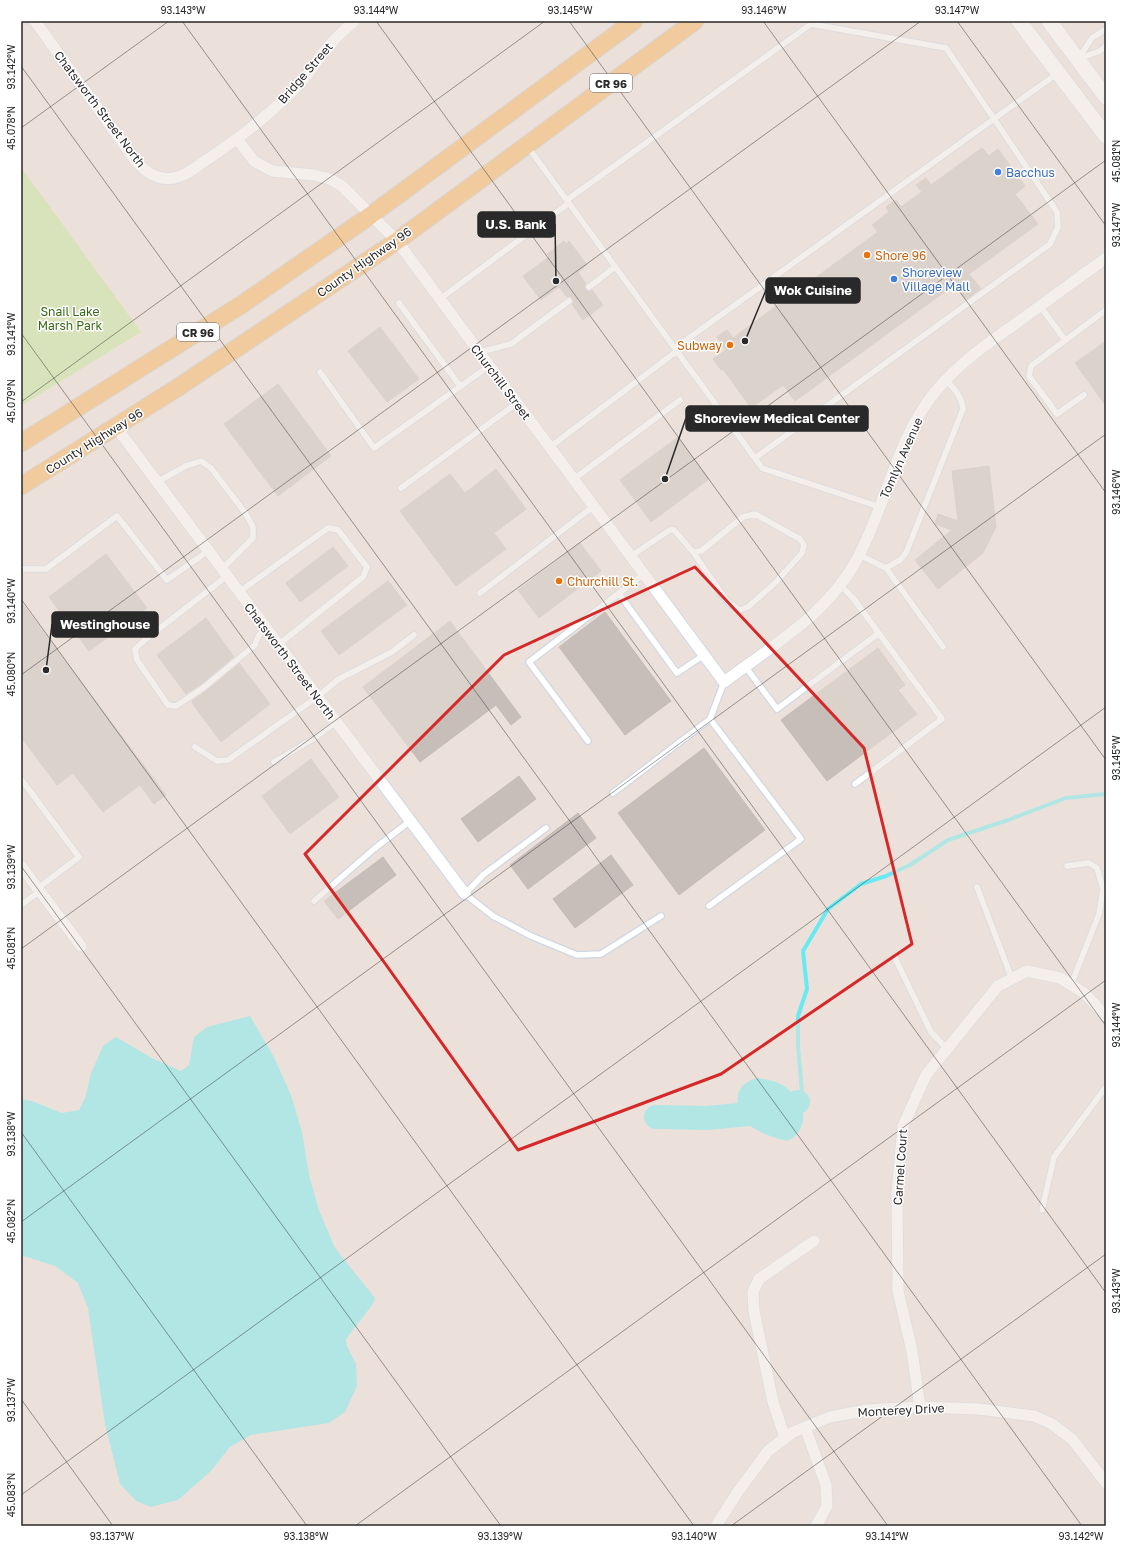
<svg xmlns="http://www.w3.org/2000/svg" width="1127" height="1547" viewBox="0 0 1127 1547" font-family="'Golos Text',sans-serif">
  <style>
    .green { fill: #c0e594 }
    .water { fill: #69eaf2 }
    .lines { fill: none; stroke-linecap: round; stroke-linejoin: round }
    .stream { stroke: #69eaf2; stroke-width: 4 }
    .river { stroke: #69eaf2; stroke-width: 24 }
    .building { fill: #c7beba; stroke: #c7bcb4 }
    .lane-casing { stroke: #cfd7e3; stroke-width: 8 }
    .street-casing { stroke: #cfd7e3; stroke-width: 13 }
    .secondary-casing { stroke: #cfd7e3; stroke-width: 17 }
    .primary-casing { stroke: #c3c3c3; stroke-width: 19 }
    .lane { stroke: #fff; stroke-width: 5.5 }
    .street { stroke: #fff; stroke-width: 11 }
    .secondary { stroke: #fff; stroke-width: 15 }
    .primary { stroke: #f5af56; stroke-width: 17 }
    .marked { fill: none; stroke: #d62828; stroke-width: 3; stroke-linejoin: round }
    .ticks { fill: none; stroke: #292929; stroke-width: 1; stroke-opacity: 0.45 }
    .shop-dot { fill: #3f7fe0; stroke: #fff; stroke-width: 1.5 }
    .food-dot { fill: #e8710a; stroke: #fff; stroke-width: 1.5 }
    .labels { text-anchor: middle; dominant-baseline: central; stroke-width: 3; stroke-linejoin: round; paint-order: stroke }
    .shield { fill: #fff; stroke: #696969; stroke-width: 1 }
    .shield-label { font-size: 11px; font-weight: bold; fill: #292929 }
    .street-label { font-size: 12px; fill: #292929; stroke: #fff }
    .shop-label { font-size: 12px; fill: #366cbe; stroke: #fff; text-anchor: start }
    .food-label { font-size: 12px; fill: #c56008; stroke: #fff; text-anchor: start }
    .park-label { font-size: 12px; fill: #396817; stroke: #fff }
    .leader { fill: none; stroke: #292929; stroke-width: 1.5 }
    .callout-dot { fill: #292929; stroke: #fff; stroke-width: 1.5 }
    .callout { fill: #292929; stroke: #292929; stroke-width: 1.5 }
    .callout-label { font-size: 13px; text-anchor: middle; font-weight: bold; fill: #fff }
    .neatline { fill: none; stroke: #292929; stroke-width: 1.5 }
    .ticks-label { font-size: 10px; text-anchor: middle; fill: #292929 }
  </style>
  <rect width="100%" height="100%" fill="#ece1da"/>
  <path class="green" d="M21,167L141,332L21,406Z"/>
  <path class="water" d="M250,1016L274,1057L291,1095L302,1132L309,1175L319,1210L335,1248L375,1298L373,1304L346,1339L347,1346L356,1364L357,1386L345,1412L329,1423L251,1435L230,1447L211,1471L178,1500L151,1507L136,1501L120,1484L105,1424L88,1308L78,1283L55,1266L21,1255V1099L32,1101L62,1113L79,1110L85,1098L91,1073L103,1046L116,1037L152,1058L181,1071L189,1065L194,1037L207,1027Z
    M757,1078C766,1079 777,1081 784,1086C798,1096 811,1118 797,1134C795,1137 790,1139 787,1141C764,1135 733,1125 738,1095C740,1085 748,1081 757,1078Z"/>
  <g class="lines">
    <path class="stream" d="M798,1102L802,1093L798,1046V1016L807,989L803,951L828,909L861,884L886,876L910,865L948,840L1008,820L1066,798L1106,794"/>
    <path class="river" d="M656,1117L707,1118L771,1112L798,1102"/>
  </g>
  <path class="building" d="M982,148L989,156L998,149L1025,186L1015,194L1038,224L969,274L981,289L966,300L954,285L795,401L783,385L751,408L723,369L721,370L713,359L726,350L717,337L727,330L733,338L779,304L773,296L783,289L789,297L878,232L872,225L889,212L886,207L896,200L901,207L922,192L916,185L926,178L931,185Z
    M564,241L566,244L569,241L587,265L578,272L586,284L585,286V289L588,291L592,290L603,305L583,320L572,304L573,301L572,298L567,297L559,287L541,300L523,276L549,257L547,254Z
    M380,327L419,379L387,402L348,351Z
    M1106,341V406L1075,363Z
    M278,384L331,456L278,496L224,424Z
    M678,437L709,479L651,522L620,480Z
    M989,466L996,527L983,553L938,589L915,560L952,530L935,524L938,514L958,521L952,471Z
    M496,469L526,509L494,533L506,549L456,586L400,511L450,474L465,493Z
    M580,543L601,571L539,618L518,590Z
    M333,547L348,566L300,602L286,583Z
    M106,554L147,608L89,651L49,597Z
    M388,581L407,605L339,655L321,631Z
    M21,602L166,795L154,804L140,785L103,812L73,773L57,785L21,737Z
    M605,612L671,701L625,735L559,647Z
    M206,618L234,657L200,685L186,694L157,655Z
    M450,621L521,717L511,725L496,705L420,762L363,687Z
    M878,648L905,685L898,690L917,714L827,781L781,720Z
    M239,663L270,704L221,742L192,703V701L206,691Z
    M704,748L765,830L679,895L618,813Z
    M311,759L339,797L290,834L262,796Z
    M519,776L536,799L478,842L461,819Z
    M578,813L596,838L528,889L510,865Z
    M611,855L633,885L575,928L553,899Z
    M383,857L396,875L338,919L324,901Z"/>
  <g class="lines">
    <defs>
      <path id="lane" d="M1078,59L1092,38L1106,29
        M1078,59L1100,51L1106,46
        M528,147L762,468L880,507
        M567,200L811,24L946,48L1057,212L1058,227L1050,244L755,458
        M589,287L615,267
        M440,299L569,203
        M399,303L460,386
        M1040,306L1065,340
        M675,348L1058,73
        M480,352L511,344L569,301
        M320,372L374,448L489,366
        M1084,395L1057,414L1029,376L1031,366L1106,310
        M550,447L677,351
        M574,479L680,400
        M157,482L186,466L201,461L211,468L246,514L253,527V538L222,569
        M401,488L517,403
        M859,555L886,568L900,560L906,553L963,409C962,396 954,389 946,380
        M631,556L670,530H674L693,552L701,551L743,517L755,514L800,539L804,545L802,553L775,583L748,607L739,610L727,601L693,552
        M886,568L943,647
        M21,569H46L117,516L167,580L208,551
        M227,576L146,639L135,649L137,660L168,705L176,706L203,688L255,645L259,635L266,628
        M840,585L853,598L942,719L855,784
        M239,592L328,528L338,530L367,567L363,577L278,645
        M480,593L594,506
        M619,594L677,673L704,655
        M745,666L777,709L879,633
        M588,741L529,662L644,574
        M195,747L217,761L228,760L317,697L339,679L392,652L414,635
        M274,762L313,739L336,722
        M21,779L79,857L38,888
        M613,793L710,719
        M546,828L483,875L465,894L493,916L531,936L577,955L601,954L661,916
        M1067,866L1089,863L1097,868L1103,889L1099,914L1071,985
        M977,887L1012,979
        M314,901L374,849L410,821
        M21,905L40,891
        M709,906L801,839L710,719L724,682
        M895,958L931,1032L947,1049
        M1042,1210L1054,1157L1106,1087"/>
      <path id="street" d="M35,21L135,160C145,172 157,181 174,178C187,176 199,164 211,157C245,134 277,109 304,79C313,68 320,55 330,45C337,36 346,29 354,21
        M237,139L254,161L272,171L314,175L330,179L342,186L397,241L724,682C772,646 827,614 856,561C886,507 896,439 935,392C959,363 988,343 1018,322C1047,301 1077,279 1106,258
        M116,427L465,894
        M21,866L81,946
        M920,1407L912,1351L898,1291L897,1193L903,1126L926,1075L998,986L1027,971L1060,978L1084,993L1106,1016
        M805,1427L826,1485L827,1506L816,1526
        M785,1438L773,1402L754,1311L753,1292L759,1279L814,1241
        M716,1526L737,1493L768,1451L793,1432L830,1417L866,1410L920,1407L979,1409L1034,1416L1052,1424L1072,1439L1106,1483"/>
      <path id="secondary" d="M1019,21L1106,136
        M1049,21L1106,97"/>
      <path id="primary" d="M21,443L241,305L371,215L634,21
        M21,486L177,388L397,241L695,21"/>
    </defs>
    <use href="#lane" class="lane-casing"/>
    <use href="#street" class="street-casing"/>
    <use href="#secondary" class="secondary-casing"/>
    <use href="#primary" class="primary-casing"/>
    <use href="#lane" class="lane"/>
    <use href="#street" class="street"/>
    <use href="#secondary" class="secondary"/>
    <use href="#primary" class="primary"/>
  </g>
  <path d="M0 0H1127V1547H0ZM695,567L864,748L912,944L721,1074L518,1150L384,962L305,854L504,655Z" fill="#ece1da" fill-opacity=".55" fill-rule="evenodd"/>
  <path class="marked" d="M695,567L864,748L912,944L721,1074L518,1150L384,962L305,854L504,655Z"/>
  <path class="ticks" d="M182,21L1106,1293M376,21L1106,1026M569,21L1106,760M763,21L1106,493M957,21L1106,226M21,66L1082,1526M21,128L169,21M21,333L888,1526M21,402L545,21M21,599L694,1526M21,675L921,21M21,866L501,1526M21,949L1106,160M21,1132L307,1526M21,1222L1106,434M21,1399L113,1526M21,1495L1106,707M355,1526L1106,980M731,1526L1106,1254"/>
  <g class="shop-dot">
    <circle cx="998" cy="172" r="4"/>
    <circle cx="894" cy="279" r="4"/>
  </g>
  <g class="food-dot">
    <circle cx="867" cy="255" r="4"/>
    <circle cx="730" cy="345" r="4"/>
    <circle cx="559" cy="581" r="4"/>
  </g>
  <g class="labels">
    <g class="shield">
      <rect x="590" y="74" width="42" height="18" rx="3"/>
      <rect x="177" y="323" width="42" height="18" rx="3"/>
    </g>
    <g class="shield-label">
      <text x="611" y="83">CR 96</text>
      <text x="198" y="332">CR 96</text>
    </g>
    <g class="street-label">
      <text transform="translate(305 73) rotate(-49)">Bridge Street</text>
      <text transform="translate(100 109) rotate(53)">Chatsworth Street North</text>
      <text transform="translate(364 262) rotate(-35)">County Highway 96</text>
      <text transform="translate(501 382) rotate(53)">Churchill Street</text>
      <text transform="translate(94 441) rotate(-32)">County Highway 96</text>
      <text transform="translate(901 458) rotate(-66)">Tomlyn Avenue</text>
      <text transform="translate(290 661) rotate(53)">Chatsworth Street North</text>
      <text transform="translate(900 1167) rotate(-86)">Carmel Court</text>
      <text transform="translate(901 1410) rotate(-3)">Monterey Drive</text>
    </g>
    <g class="shop-label">
      <text x="1006" y="172">Bacchus</text>
      <text x="902" y="272">Shoreview<tspan x="902" dy="14">Village Mall</tspan></text>
    </g>
    <g class="food-label">
      <text x="875" y="255">Shore 96</text>
      <text x="722" y="345" text-anchor="end">Subway</text>
      <text x="567" y="581">Churchill St.</text>
    </g>
    <g class="park-label">
      <text x="70" y="311">Snail Lake<tspan x="70" dy="14">Marsh Park</tspan></text>
    </g>
  </g>
  <path class="leader" d="M556 281L555 224M745 341L766 290M665 479L686 418M46 670L52 624"/>
  <g class="callout-dot">
    <circle cx="556" cy="281" r="4"/>
    <circle cx="745" cy="341" r="4"/>
    <circle cx="665" cy="479" r="4"/>
    <circle cx="46" cy="670" r="4"/>
  </g>
  <g class="callout">
    <rect x="478" y="212" width="77" height="25" rx="4"/>
    <rect x="766" y="278" width="94" height="25" rx="4"/>
    <rect x="686" y="406" width="182" height="25" rx="4"/>
    <rect x="52" y="612" width="106" height="25" rx="4"/>
  </g>
  <g class="callout-label">
    <text x="516" y="229">U.S. Bank</text>
    <text x="813" y="295">Wok Cuisine</text>
    <text x="777" y="423">Shoreview Medical Center</text>
    <text x="105" y="629">Westinghouse</text>
  </g>
  <rect width="1127" height="1547" fill="none" stroke="#ffffff" stroke-width="44"/>
  <rect x="22" y="22" width="1083" height="1503" class="neatline"/>
  <g class="ticks-label">
    <text x="183" y="14">93.143°W</text>
    <text x="376" y="14">93.144°W</text>
    <text x="570" y="14">93.145°W</text>
    <text x="764" y="14">93.146°W</text>
    <text x="957" y="14">93.147°W</text>
    <text transform="translate(11 67) rotate(-90)" y="4">93.142°W</text>
    <text transform="translate(11 128) rotate(-90)" y="4">45.078°N</text>
    <text transform="translate(1116 161) rotate(-90)" y="4">45.081°N</text>
    <text transform="translate(1116 225) rotate(-90)" y="4">93.147°W</text>
    <text transform="translate(11 334) rotate(-90)" y="4">93.141°W</text>
    <text transform="translate(11 401) rotate(-90)" y="4">45.079°N</text>
    <text transform="translate(1116 492) rotate(-90)" y="4">93.146°W</text>
    <text transform="translate(11 601) rotate(-90)" y="4">93.140°W</text>
    <text transform="translate(11 674) rotate(-90)" y="4">45.080°N</text>
    <text transform="translate(1116 758) rotate(-90)" y="4">93.145°W</text>
    <text transform="translate(11 867) rotate(-90)" y="4">93.139°W</text>
    <text transform="translate(11 948) rotate(-90)" y="4">45.081°N</text>
    <text transform="translate(1116 1025) rotate(-90)" y="4">93.144°W</text>
    <text transform="translate(11 1134) rotate(-90)" y="4">93.138°W</text>
    <text transform="translate(11 1221) rotate(-90)" y="4">45.082°N</text>
    <text transform="translate(1116 1291) rotate(-90)" y="4">93.143°W</text>
    <text transform="translate(11 1400) rotate(-90)" y="4">93.137°W</text>
    <text transform="translate(11 1495) rotate(-90)" y="4">45.083°N</text>
    <text x="112" y="1540">93.137°W</text>
    <text x="306" y="1540">93.138°W</text>
    <text x="500" y="1540">93.139°W</text>
    <text x="694" y="1540">93.140°W</text>
    <text x="887" y="1540">93.141°W</text>
    <text x="1081" y="1540">93.142°W</text>
  </g>
</svg>
